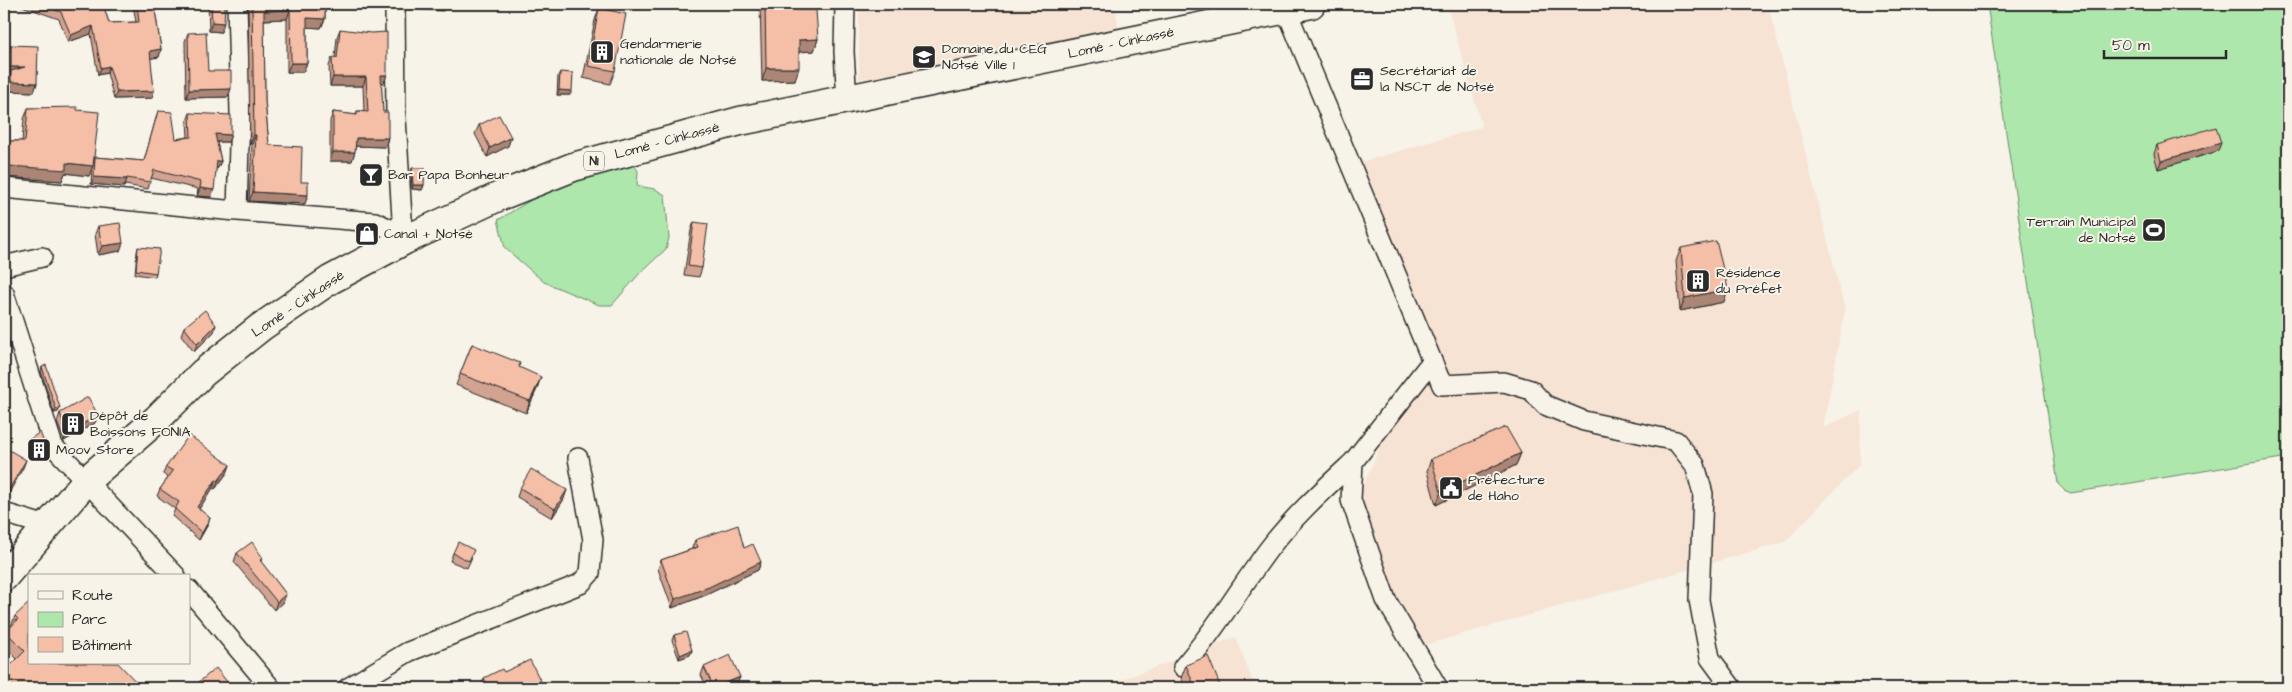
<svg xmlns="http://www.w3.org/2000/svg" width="2292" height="692" viewBox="0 0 2292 692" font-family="'Architects Daughter',sans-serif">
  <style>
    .built { fill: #f6e3d4 }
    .green { fill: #ade7ac; stroke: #6c896c }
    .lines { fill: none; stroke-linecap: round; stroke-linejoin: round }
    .minor-casing { stroke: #2b2b2b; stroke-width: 22 }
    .trunk-casing { stroke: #2b2b2b; stroke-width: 31 }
    .minor { stroke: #f7f3e8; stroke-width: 19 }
    .trunk { stroke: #f7f3e8; stroke-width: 28 }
    .wall { fill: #d2a390; stroke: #2b2b2b }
    .shaded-wall { fill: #ab8575; stroke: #2b2b2b }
    .building { fill: #f4bea7; stroke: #2b2b2b }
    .labels { text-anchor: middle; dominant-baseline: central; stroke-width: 4; stroke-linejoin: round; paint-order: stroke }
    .shield { fill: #f7f3e8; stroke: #686764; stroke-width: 1 }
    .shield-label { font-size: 12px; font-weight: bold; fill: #2b2b2b }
    .street-label { font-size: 14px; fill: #2b2b2b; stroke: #f7f3e8 }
    .poi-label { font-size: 14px; fill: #2b2b2b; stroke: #f7f3e8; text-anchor: start }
  </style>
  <rect width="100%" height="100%" fill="#f7f3e8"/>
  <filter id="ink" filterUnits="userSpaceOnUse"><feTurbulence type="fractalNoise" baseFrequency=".02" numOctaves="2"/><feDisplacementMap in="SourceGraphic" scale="10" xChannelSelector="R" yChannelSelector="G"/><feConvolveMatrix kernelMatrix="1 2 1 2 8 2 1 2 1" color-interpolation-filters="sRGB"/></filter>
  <g filter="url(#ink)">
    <path class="built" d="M859,4H1115L1119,33L859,80Z
      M1447,4H1768L1845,310L1823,428L1861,410L1860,464L1785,542L1421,646L1390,595L1359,496L1386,432L1429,381L1431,337L1357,163L1482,127Z
      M1236,637L1255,688H1099Z"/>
    <path class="green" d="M1987,4H2288V457L2071,493L2064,490L2058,484Z
      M632,161L638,171L637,186L655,189L665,195L669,238L666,249L640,273L612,305H599L544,282L505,248L498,220L549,189Z"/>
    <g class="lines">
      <defs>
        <path id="minor" d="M237,4L240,113L237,210
          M395,4L396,118L403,235L405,240
          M845,4L844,52L847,101
          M1286,9L1442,385L1504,382L1531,390L1545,405L1584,421L1676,441L1695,465L1703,494L1699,600L1710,658L1732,688
          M4,188L225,210L375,222L403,235
          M4,266L42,257
          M4,293L53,446L176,576
          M1432,361L1353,462L1351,500L1386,600L1438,688
          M4,513L47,526
          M189,590L271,688
          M1183,667C1215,631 1239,589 1268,550C1293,517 1324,489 1353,462
          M348,688L408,652L580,584L590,573L593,540L578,458"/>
        <path id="trunk" d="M4,577L87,480L157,419L203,373L261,327L330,280L405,240L500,196L573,167L740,121L1311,4"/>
      </defs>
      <use href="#minor" class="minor-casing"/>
      <use href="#trunk" class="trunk-casing"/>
      <use href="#minor" class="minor"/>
      <use href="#trunk" class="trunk"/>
    </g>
    <path class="wall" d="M16,4H103L109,23L136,22L133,4H154L161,49L159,57L150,58L154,91L152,98L114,99L107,73L98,75L91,34L68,42L59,19Z
      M208,4H225L221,32L209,31Z
      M248,4H325V19L321,28L307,27V63L303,72H287V19L264,20L265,101L269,145L301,182L305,204L249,201L252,144H250Z
      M760,4H798V10L818,39L814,51L799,52L795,80L762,81Z
      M599,8L615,71L610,84L583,78L595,20Z
      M340,29L384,83H381L385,147L356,146L352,161H330V121L333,112L356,115L357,111H364L363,86H330L329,66L332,58H335L337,37Z
      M188,33L208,71L228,97L186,98L185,41Z
      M11,45L37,83L34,92L7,91L8,80L9,75H8V54Z
      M560,72L570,95H557L558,76Z
      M28,108L77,110L93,163L95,157L144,161L158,111L176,139L188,137L187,121L190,113L231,135L228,142H217L221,161L218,168L216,169L211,197L197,196L198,189L151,178L148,189L125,185L124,187L91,184L92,167L89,176L65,173L62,181L4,177V141H22L24,119Z
      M479,125L511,137L508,146L487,157L475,134Z
      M2157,145L2218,151L2158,169L2154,154Z
      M412,168L424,185L422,190L412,189L411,172Z
      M694,222L702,268L699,277L684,275L691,230Z
      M98,226L120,251L98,255L95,234Z
      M138,247L156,273L155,277L135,274L137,252Z
      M1681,248L1724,302L1680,311L1676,261Z
      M184,327L214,332L194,352L181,335Z
      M472,344L519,367L537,389L526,413L456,385Z
      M42,367L60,408L58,412L54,413L41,371Z
      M60,413L95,423L64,441L57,422Z
      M29,440L46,448L44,453L38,456L28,445Z
      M1521,453L1516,465L1436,505L1427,471L1431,459Z
      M230,465L227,473L215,489L213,488L199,509L210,518L207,526L199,540L172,516L175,509L157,496L160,489L168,478L163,474L166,467Z
      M520,488L564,499L552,518L517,497Z
      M695,540L744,548L761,562L758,570L706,595L672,608L658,569L661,560L692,549V548Z
      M237,553L263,558L261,562L286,594L283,603L274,610L234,562Z
      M453,553L472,557L467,568L450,561Z
      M15,616L142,688H4V666L7,669L17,659L4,645V637L6,632L11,626Z
      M674,635L692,650L690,655L679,659L672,640Z
      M1186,665L1221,688H1186L1181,678Z
      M704,667L740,677L736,686L731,688H707L701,675Z
      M504,672L540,688H481L484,678Z
      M199,682L232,688H197Z"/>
    <path class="shaded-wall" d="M411,4H445L443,11L409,9Z
      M290,10L287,19L260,20L264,11Z
      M307,18L325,19L321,28L304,27Z
      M212,22L224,23L221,32L209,31Z
      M93,26L91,34L68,42L71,35Z
      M818,39L814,51L794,52L799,40Z
      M161,49L159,57L147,59L150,51Z
      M291,63H307L303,72H287Z
      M109,66L107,73L98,75L101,68Z
      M11,67H25L11,71L9,75H8Z
      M766,68H799L795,80L762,81Z
      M381,75H387L384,83H378Z
      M333,77H366L363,86H330Z
      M11,82L37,83L34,92L7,91Z
      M231,89L228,97L186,98L189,90Z
      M559,90L572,91L570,95H557Z
      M154,91L152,98L114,99L117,92Z
      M215,134L231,135L228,142H213Z
      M254,135H256L252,144H250Z
      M511,137L508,146L487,157L490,148Z
      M356,138H388L385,147L353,146Z
      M2221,143L2218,151L2158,169L2161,161Z
      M333,152H355L352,161H330Z
      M217,161H221L218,168L214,169Z
      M66,163L93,166L89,176L65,173L62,181L4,177V168L9,166Z
      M94,177L127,179L124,187L91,184Z
      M413,185H424L422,190L412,189Z
      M200,188L214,190L211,197L197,196Z
      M253,192L308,195L305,204L249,201Z
      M123,243L120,251L98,255L102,246Z
      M1728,289L1724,302L1680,311L1685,298Z
      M216,325L214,332L194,352L197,344Z
      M541,377L537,389L526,413L530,401Z
      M60,408L58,412L54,413L56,409Z
      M98,415L95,423L64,441L67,433Z
      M46,448L44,453L38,456L39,452Z
      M1521,453L1516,465L1436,505L1441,492Z
      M26,460L23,468L4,502V495Z
      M230,465L227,473L215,489L218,481Z
      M216,480L213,488L195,515L197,507Z
      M567,490L564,499L552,518L555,509Z
      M210,518L207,526L199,540L202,533Z
      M761,562L758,570L706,595L672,608L675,599Z
      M286,594L283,603L274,610L277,602Z
      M692,650L690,655L679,659L680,655Z
      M740,677L736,686L731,688H715Z
      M542,684L540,688H533Z"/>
    <path class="building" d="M38,4H103L109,23L139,22L137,4H154L161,49L150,51L154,91L117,92L109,66L101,68L93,26L71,35L61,12Z
      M211,4H225L224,23L212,22Z
      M252,4H325V19L307,18V63H291L290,10L264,11L265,101L269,145L302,147L301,182H308V195L253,192L256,135H254Z
      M765,4H798V10H816L818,39L799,40V68H766Z
      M599,8L626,14L615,71L588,66Z
      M340,29L371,33L387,32V75H381L383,112H388V138H356L355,152H333V112L357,115V111L368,112L366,77H333L332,58H337Z
      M206,32L208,71H231V89L189,90L188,33Z
      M11,45L38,46L37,83L11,82V71L25,67H11Z
      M560,72L573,73L572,91L559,90Z
      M77,107V110L99,112L93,166L66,163V170L9,166L4,168V141H25L28,108Z
      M158,111L172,112L176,139L191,137L190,113L231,115V135L215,134L221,161H217L214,190L200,188L201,182L154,170L150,182L127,178V179L94,177L95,157L144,161Z
      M499,115L511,137L490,148L479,125Z
      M2216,127L2221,143L2161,161L2157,145Z
      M412,168H425L424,185H413Z
      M694,222L708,224L702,268L688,266Z
      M120,223L123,243L102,246L98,226Z
      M1716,241L1728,289L1685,298L1681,248Z
      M138,247L160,249L156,273L136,270Z
      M205,310L216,325L197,344L184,327Z
      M472,344L520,363L519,367L541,377L530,401L460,374Z
      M46,365L60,408L56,409L42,367Z
      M88,397L98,415L67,433L60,413Z
      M1506,427L1521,453L1441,492L1431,459Z
      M40,432L46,448L39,452L29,440Z
      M189,435L230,465L218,481L216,480L197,507L210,518L202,533L175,509L179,502L160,489L173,471L166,467Z
      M4,447L26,460L7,493L4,495Z
      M531,469L567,490L555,509L520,488Z
      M738,525L744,548L753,544L761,562L709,587L675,599L661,560L698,547L695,540Z
      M252,542L263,558L260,560L286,594L277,602L237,553Z
      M458,542L474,550L469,561L453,553Z
      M29,603V663H118L142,688H6L4,686V666L7,669L25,651L6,632L18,619L15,616Z
      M686,632L692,650L680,655L674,635Z
      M730,655L740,677L714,688L704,667Z
      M1208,656L1221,688H1195L1186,665Z
      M530,660L542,684L533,688H489L484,678L502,669L504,672Z
      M216,668L232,688H205L199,682Z"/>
  </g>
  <defs>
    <symbol id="building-square" viewBox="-11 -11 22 22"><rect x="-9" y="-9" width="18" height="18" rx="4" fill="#2b2b2b" stroke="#f7f3e8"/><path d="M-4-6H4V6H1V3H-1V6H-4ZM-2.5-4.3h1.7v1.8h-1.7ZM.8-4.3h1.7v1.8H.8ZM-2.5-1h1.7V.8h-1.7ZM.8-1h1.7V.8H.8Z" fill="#fff"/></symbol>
    <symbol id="school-square" viewBox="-11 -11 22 22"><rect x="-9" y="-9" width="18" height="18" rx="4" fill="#2b2b2b" stroke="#f7f3e8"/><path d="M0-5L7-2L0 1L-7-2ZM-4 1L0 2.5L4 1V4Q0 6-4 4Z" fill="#fff"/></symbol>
    <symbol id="office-square" viewBox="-11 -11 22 22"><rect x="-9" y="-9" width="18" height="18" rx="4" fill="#2b2b2b" stroke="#f7f3e8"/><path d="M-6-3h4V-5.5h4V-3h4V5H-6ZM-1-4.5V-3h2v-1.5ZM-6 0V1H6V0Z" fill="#fff"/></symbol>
    <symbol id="bar-square" viewBox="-11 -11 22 22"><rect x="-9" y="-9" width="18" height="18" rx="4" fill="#2b2b2b" stroke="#f7f3e8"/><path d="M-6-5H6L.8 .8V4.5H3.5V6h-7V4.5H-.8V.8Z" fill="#fff"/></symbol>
    <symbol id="stadium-square" viewBox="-11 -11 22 22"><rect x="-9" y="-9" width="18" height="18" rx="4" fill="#2b2b2b" stroke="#f7f3e8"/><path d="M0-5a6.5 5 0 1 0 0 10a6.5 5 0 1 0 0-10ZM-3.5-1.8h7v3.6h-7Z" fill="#fff"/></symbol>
    <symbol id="shop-square" viewBox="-11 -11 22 22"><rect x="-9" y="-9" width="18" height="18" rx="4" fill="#2b2b2b" stroke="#f7f3e8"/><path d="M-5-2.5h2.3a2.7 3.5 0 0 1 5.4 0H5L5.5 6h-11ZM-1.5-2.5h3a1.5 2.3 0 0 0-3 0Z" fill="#fff"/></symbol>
    <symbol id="civic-square" viewBox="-11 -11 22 22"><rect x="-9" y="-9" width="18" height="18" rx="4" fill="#2b2b2b" stroke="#f7f3e8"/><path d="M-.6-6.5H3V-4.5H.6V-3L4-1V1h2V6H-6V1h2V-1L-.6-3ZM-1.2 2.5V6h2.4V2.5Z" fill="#fff"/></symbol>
  </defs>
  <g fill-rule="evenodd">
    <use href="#building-square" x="588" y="38" width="28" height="28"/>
    <use href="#school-square" x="910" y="43" width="28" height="28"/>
    <use href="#office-square" x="1348" y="65" width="28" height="28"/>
    <use href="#bar-square" x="357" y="161" width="28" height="28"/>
    <use href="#stadium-square" x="2140" y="216" width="28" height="28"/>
    <use href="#shop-square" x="353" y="220" width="28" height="28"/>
    <use href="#building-square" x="1684" y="267" width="28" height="28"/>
    <use href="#building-square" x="59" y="410" width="28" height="28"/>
    <use href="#building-square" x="25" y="436" width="28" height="28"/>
    <use href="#civic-square" x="1437" y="474" width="28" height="28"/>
  </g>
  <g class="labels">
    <rect class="shield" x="584" y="151.5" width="20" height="19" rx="4"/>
    <g class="shield-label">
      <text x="594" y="161">N1</text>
    </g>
    <g class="street-label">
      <text transform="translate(1121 43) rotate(-12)">Lomé - Cinkassé</text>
      <text transform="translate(667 141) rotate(-15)">Lomé - Cinkassé</text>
      <text transform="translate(298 304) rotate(-34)">Lomé - Cinkassé</text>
    </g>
    <g class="poi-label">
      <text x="620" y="44">Gendarmerie<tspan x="620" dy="16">nationale de Notsé</tspan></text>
      <text x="942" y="49">Domaine du CEG<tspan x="942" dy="16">Notsé Ville 1</tspan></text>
      <text x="1380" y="71">Secrétariat de<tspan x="1380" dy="16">la NSCT de Notsé</tspan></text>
      <text x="388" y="175">Bar Papa Bonheur</text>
      <text x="2136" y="222" text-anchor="end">Terrain Municipal<tspan x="2136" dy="16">de Notsé</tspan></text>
      <text x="384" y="234">Canal + Notsè</text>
      <text x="1716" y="273">Résidence<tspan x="1716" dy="16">du Préfet</tspan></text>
      <text x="90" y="416">Dépôt de<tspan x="90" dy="16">Boissons FONIA</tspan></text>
      <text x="56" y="450">Moov Store</text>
      <text x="1468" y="480">Préfecture<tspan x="1468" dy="16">de Haho</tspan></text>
    </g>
  </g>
  <rect width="2292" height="692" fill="none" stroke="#f7f3e8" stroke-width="20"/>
  <rect x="10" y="10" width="2272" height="672" fill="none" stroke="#2b2b2b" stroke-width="2" filter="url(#ink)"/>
  <rect x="28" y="574" width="162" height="90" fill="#f7f3e8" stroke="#a5a39c"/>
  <rect x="38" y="591" width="25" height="8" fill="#f7f3e8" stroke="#a5a39c"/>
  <text x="72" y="600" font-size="15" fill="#2b2b2b">Route</text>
  <rect x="38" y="612" width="25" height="15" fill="#ade7ac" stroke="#a5a39c"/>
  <text x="72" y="624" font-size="15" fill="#2b2b2b">Parc</text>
  <rect x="38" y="637" width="25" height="15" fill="#f4bea7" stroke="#a5a39c"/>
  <text x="72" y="650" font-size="15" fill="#2b2b2b">Bâtiment</text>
  <path d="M2104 50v8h122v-8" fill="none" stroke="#2b2b2b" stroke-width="2.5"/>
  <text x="2112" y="50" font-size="15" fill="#2b2b2b" stroke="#f7f3e8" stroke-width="4" paint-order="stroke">50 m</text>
</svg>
